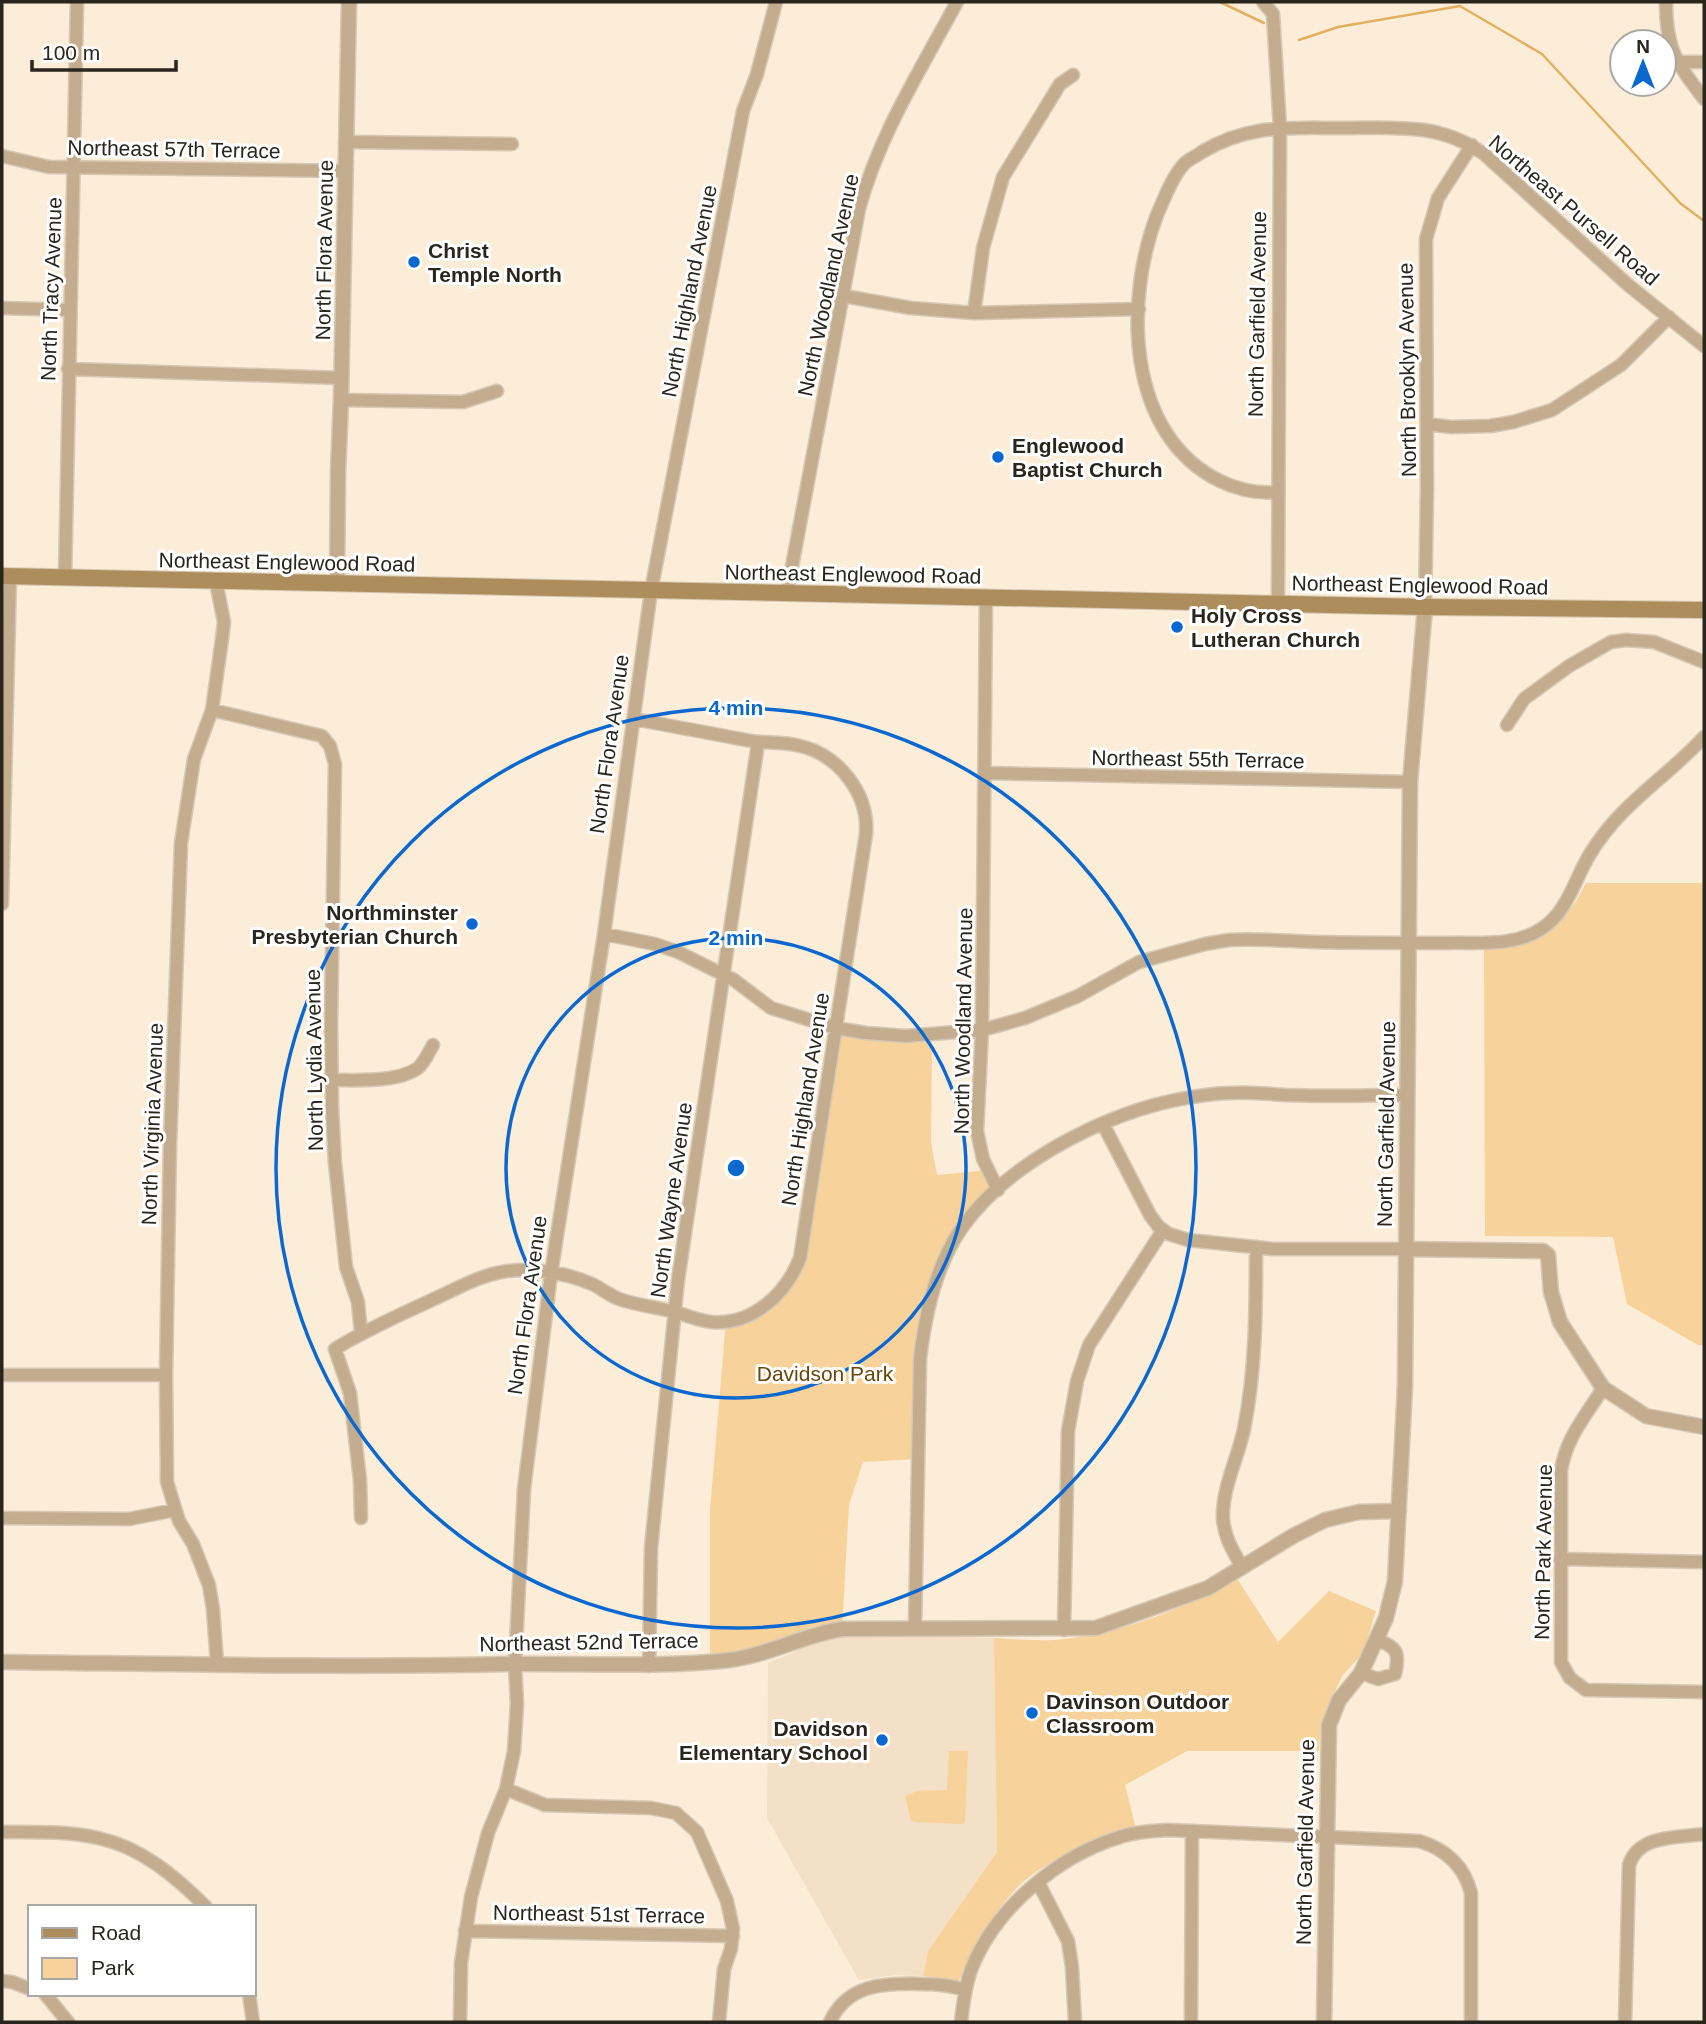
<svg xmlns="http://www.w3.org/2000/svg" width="1706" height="2024" viewBox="0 0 1706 2024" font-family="Helvetica,sans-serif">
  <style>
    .built { fill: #f3e0c6 }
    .green { fill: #f8d29b }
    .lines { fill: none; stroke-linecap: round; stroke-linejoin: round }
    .stream { stroke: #e3b062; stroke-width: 2.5 }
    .minor-casing { stroke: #d5c9b6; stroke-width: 15 }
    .tertiary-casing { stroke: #d5c9b6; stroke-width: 17 }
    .secondary-casing { stroke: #d5c9b6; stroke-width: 18 }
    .minor { stroke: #c4ad8e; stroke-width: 12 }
    .tertiary { stroke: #c4ad8e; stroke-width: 14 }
    .secondary { stroke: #ae8d5c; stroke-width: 16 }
    .ring { fill: none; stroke: #0b68d1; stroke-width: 3.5 }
    .poi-dot { fill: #0b68d1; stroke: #fff; stroke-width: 2.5 }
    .labels { text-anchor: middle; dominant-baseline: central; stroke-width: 6; stroke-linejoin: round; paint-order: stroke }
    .street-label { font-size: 21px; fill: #2a251d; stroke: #fff }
    .poi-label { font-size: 21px; font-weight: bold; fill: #2a251d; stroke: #fff; text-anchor: start }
    .park-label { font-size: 21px; fill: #694708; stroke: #fff }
    .centre { fill: #0b68d1; stroke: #fff; stroke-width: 3.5 }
    .ring-label { font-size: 21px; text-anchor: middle; font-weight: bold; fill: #0b68d1; stroke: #fff; stroke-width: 6; stroke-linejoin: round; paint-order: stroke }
  </style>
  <rect width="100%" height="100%" fill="#fbedd8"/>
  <path class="built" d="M883,1634L994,1638L997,1852L928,1951L923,1976L895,1975L859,1980L767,1818L768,1663L822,1640L847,1635Z"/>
  <path class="green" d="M1586,883H1704V1345H1698L1627,1304L1613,1237L1485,1236L1484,948L1563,917L1575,903Z
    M836,1028L932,1035L931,1142L937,1175L988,1170L998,1190L947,1256L922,1336L918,1459L863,1462L849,1505L842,1629L710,1661V1510L726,1321L751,1314L789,1281L804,1233Z
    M1238,1580L1278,1642L1329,1591L1376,1611L1363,1653L1342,1676L1321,1722L1319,1751H1187L1125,1785L1136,1829C1100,1841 1058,1854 1028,1878C1000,1899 974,1950 959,1981L923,1976L928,1951L997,1852L994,1638C1017,1639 1042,1642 1065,1639C1130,1631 1179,1609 1238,1580Z
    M949,1751H968L965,1821L963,1824L914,1822L911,1820L905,1796L917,1791L947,1790Z"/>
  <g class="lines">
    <path class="stream" d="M1220,2L1264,23
      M1299,40L1338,27L1460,6L1542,54L1680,203L1704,221"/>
    <defs>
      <path id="minor" d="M1263,2L1273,14L1280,128L1278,604
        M1666,2C1666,49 1676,62 1704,99
        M1677,62H1704
        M347,142L512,144
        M2,156L49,167L346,171
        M844,296L911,308L974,313L1139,309
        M2,308L69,310
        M974,313L983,248L1003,177L1060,84L1073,75
        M68,369L342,378
        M341,400L463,402L497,391
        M1427,424L1451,427L1490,426L1513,422L1552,410L1621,365L1669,317
        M1277,492C1258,494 1237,489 1220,481C1126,435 1124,301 1157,215C1164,199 1172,177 1184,164C1189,159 1197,156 1202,152C1248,124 1289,128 1341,128C1393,128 1439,122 1484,154L1627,284L1704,346
        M65,577L77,2
        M216,582L224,622L222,639L212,710L194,759L181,843L170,1144L166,1375L167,1482L179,1521L193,1544L209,1585L213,1609L217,1663
        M787,593L859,209C879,135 921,69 957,2
        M986,598L982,1030L977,1131L983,1159L998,1190
        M1425,607L1427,489L1426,239L1438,198L1472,145
        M212,710L322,736L330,746L335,764L331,1024L332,1108L335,1163L346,1267L358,1302L361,1333
        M1507,725L1524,699L1569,666L1611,642L1626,640L1654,642L1704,662
        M986,773L1410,782
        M2,904L10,576
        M604,934L655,944L678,952L734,980L771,1008L836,1028L866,1033L906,1036L982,1030L1025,1018L1078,996L1139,962L1205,944L1229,940C1258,938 1286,941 1314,942C1359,943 1403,943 1448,943C1478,942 1514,947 1541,929C1568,912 1574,880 1590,854C1621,803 1665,779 1704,737
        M331,1080C355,1080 397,1083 418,1068C424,1063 429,1052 433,1045
        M1103,1124L1150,1215L1158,1226L1169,1234L1188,1240L1273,1249H1405
        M2,1375H166
        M1603,1388C1586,1416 1566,1437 1561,1471V1662L1570,1678L1586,1690L1704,1692
        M2,1518L129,1519L175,1510
        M361,1518L360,1480L350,1393L335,1349C367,1329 400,1315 434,1299C458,1288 482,1274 508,1271C535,1268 567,1273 592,1284C601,1288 610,1296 619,1299C636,1305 654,1307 671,1311C685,1314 697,1321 712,1322C753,1325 786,1294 800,1258L866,834C869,794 839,755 800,746C782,741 764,744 746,740C709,733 671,726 634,719
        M1560,1559L1704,1562
        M1242,1567C1233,1551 1224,1537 1223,1518C1222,1488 1238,1458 1244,1429C1256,1369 1256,1308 1256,1247
        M915,1629L920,1359C925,1315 935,1267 961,1229C1012,1157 1120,1105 1206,1095C1233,1091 1259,1093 1285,1095C1325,1097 1367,1095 1407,1095
        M1064,1630L1068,1431L1077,1381L1089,1345L1163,1230
        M649,1666L651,1548L678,1280L758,743
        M1361,1673L1378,1679L1395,1674C1400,1653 1397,1646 1376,1640
        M506,1789L545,1805L651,1808L676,1813L697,1832L727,1901L733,1929L731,1949L724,1969L719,2022
        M2,1832C33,1832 67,1831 98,1838C141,1847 176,1877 206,1907
        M1038,1882L1068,1941L1072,1967L1075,2022
        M465,1931L733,1936
        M2,1981L12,1982L30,1989
        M45,1994L68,2022
        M249,1994L253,2022
        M460,2022L461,1963L471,1897L488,1833L506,1789L514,1751L517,1704L515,1664L524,1489L551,1274L604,934L651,591L743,111L757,74L776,2
        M830,2022C847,1984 884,1983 921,1984C935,1984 951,1985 965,1990
        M961,2022C963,2004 965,1987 971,1970C995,1908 1058,1856 1120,1837C1135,1832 1151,1831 1168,1830L1419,1841C1445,1849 1464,1865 1471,1893V2022
        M1191,2022L1192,1831
        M1625,2022L1629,1865C1639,1834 1677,1838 1704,1834"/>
      <path id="tertiary" d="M337,583L338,472L341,400L349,2
        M1405,1249L1543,1251L1548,1255L1551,1292L1560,1322L1603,1388L1646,1416L1704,1427
        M2,1662C172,1664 342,1668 512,1664C585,1663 657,1668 730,1660C769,1655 803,1635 842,1629L1096,1628L1208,1588L1293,1536L1325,1520L1359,1512L1399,1511
        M1324,2022L1329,1725L1339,1700L1361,1673L1386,1618L1395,1581L1405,1385L1410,782L1425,607"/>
      <path id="secondary" d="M2,576L1425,607L1704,610"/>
    </defs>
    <use href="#minor" class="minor-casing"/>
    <use href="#tertiary" class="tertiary-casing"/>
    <use href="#secondary" class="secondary-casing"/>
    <use href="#minor" class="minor"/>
    <use href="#tertiary" class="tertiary"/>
    <use href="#secondary" class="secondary"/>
  </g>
  <g class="ring">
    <circle cx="736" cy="1168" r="230"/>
    <circle cx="736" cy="1168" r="460"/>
  </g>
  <g class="poi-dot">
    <circle cx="414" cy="262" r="7"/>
    <circle cx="998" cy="457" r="7"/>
    <circle cx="1177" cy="627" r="7"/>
    <circle cx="472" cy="924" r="7"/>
    <circle cx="1032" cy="1713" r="7"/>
    <circle cx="882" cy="1740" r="7"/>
  </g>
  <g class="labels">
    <g class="street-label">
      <text transform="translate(174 149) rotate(1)">Northeast 57th Terrace</text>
      <text transform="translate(1574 210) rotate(41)">Northeast Pursell Road</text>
      <text transform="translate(324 250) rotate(-89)">North Flora Avenue</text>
      <text transform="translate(828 285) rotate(-78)">North Woodland Avenue</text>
      <text transform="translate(51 289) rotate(-88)">North Tracy Avenue</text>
      <text transform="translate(689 291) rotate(-79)">North Highland Avenue</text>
      <text transform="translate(1257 314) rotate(-89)">North Garfield Avenue</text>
      <text transform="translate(1407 370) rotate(-91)">North Brooklyn Avenue</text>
      <text transform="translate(287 562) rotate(1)">Northeast Englewood Road</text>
      <text transform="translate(853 574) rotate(1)">Northeast Englewood Road</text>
      <text transform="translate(1420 585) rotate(1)">Northeast Englewood Road</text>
      <text transform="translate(609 744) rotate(-82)">North Flora Avenue</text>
      <text transform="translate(1198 759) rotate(1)">Northeast 55th Terrace</text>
      <text transform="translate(963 1021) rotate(-89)">North Woodland Avenue</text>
      <text transform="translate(314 1060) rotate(-91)">North Lydia Avenue</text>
      <text transform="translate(805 1099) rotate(-81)">North Highland Avenue</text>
      <text transform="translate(152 1124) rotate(-88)">North Virginia Avenue</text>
      <text transform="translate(1386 1124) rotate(-89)">North Garfield Avenue</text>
      <text transform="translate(671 1200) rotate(-82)">North Wayne Avenue</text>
      <text transform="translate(527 1305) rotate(-82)">North Flora Avenue</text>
      <text transform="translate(1543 1552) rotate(-89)">North Park Avenue</text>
      <text transform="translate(589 1642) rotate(-1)">Northeast 52nd Terrace</text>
      <text transform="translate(1305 1842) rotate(-89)">North Garfield Avenue</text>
      <text transform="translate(599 1914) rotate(1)">Northeast 51st Terrace</text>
    </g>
    <g class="poi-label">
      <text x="428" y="250">Christ<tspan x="428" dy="24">Temple North</tspan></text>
      <text x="1012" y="445">Englewood<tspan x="1012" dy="24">Baptist Church</tspan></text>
      <text x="1191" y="615">Holy Cross<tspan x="1191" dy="24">Lutheran Church</tspan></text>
      <text x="458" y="912" text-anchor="end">Northminster<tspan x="458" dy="24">Presbyterian Church</tspan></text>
      <text x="1046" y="1701">Davinson Outdoor<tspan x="1046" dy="24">Classroom</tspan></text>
      <text x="868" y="1728" text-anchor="end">Davidson<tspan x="868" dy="24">Elementary School</tspan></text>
    </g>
    <g class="park-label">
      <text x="825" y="1373">Davidson Park</text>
    </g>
  </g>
  <circle cx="736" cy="1168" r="10" class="centre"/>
  <g class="ring-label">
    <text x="736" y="715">4 min</text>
    <text x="736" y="945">2 min</text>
  </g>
  <rect width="1706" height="2024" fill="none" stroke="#2a251d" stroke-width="7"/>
  <rect x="28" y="1905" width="228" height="91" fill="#ffffff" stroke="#aaa8a5" stroke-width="2"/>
  <rect x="42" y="1928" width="35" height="10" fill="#ae8d5c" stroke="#aaa8a5" stroke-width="2"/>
  <text x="91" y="1940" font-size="21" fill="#2a251d">Road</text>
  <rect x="42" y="1958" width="35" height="21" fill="#f8d29b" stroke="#aaa8a5" stroke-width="2"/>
  <text x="91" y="1975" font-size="21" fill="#2a251d">Park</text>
  <g transform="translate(1643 63)"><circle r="33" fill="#ffffff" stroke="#aaa8a5" stroke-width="2"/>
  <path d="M0-5L12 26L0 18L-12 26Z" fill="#0b68d1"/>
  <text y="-10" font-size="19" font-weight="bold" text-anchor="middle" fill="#2a251d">N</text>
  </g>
  <path d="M32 60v10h144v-10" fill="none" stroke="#2a251d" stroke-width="3.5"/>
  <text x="42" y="60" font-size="21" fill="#2a251d" stroke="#ffffff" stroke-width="5" paint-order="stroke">100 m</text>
</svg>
